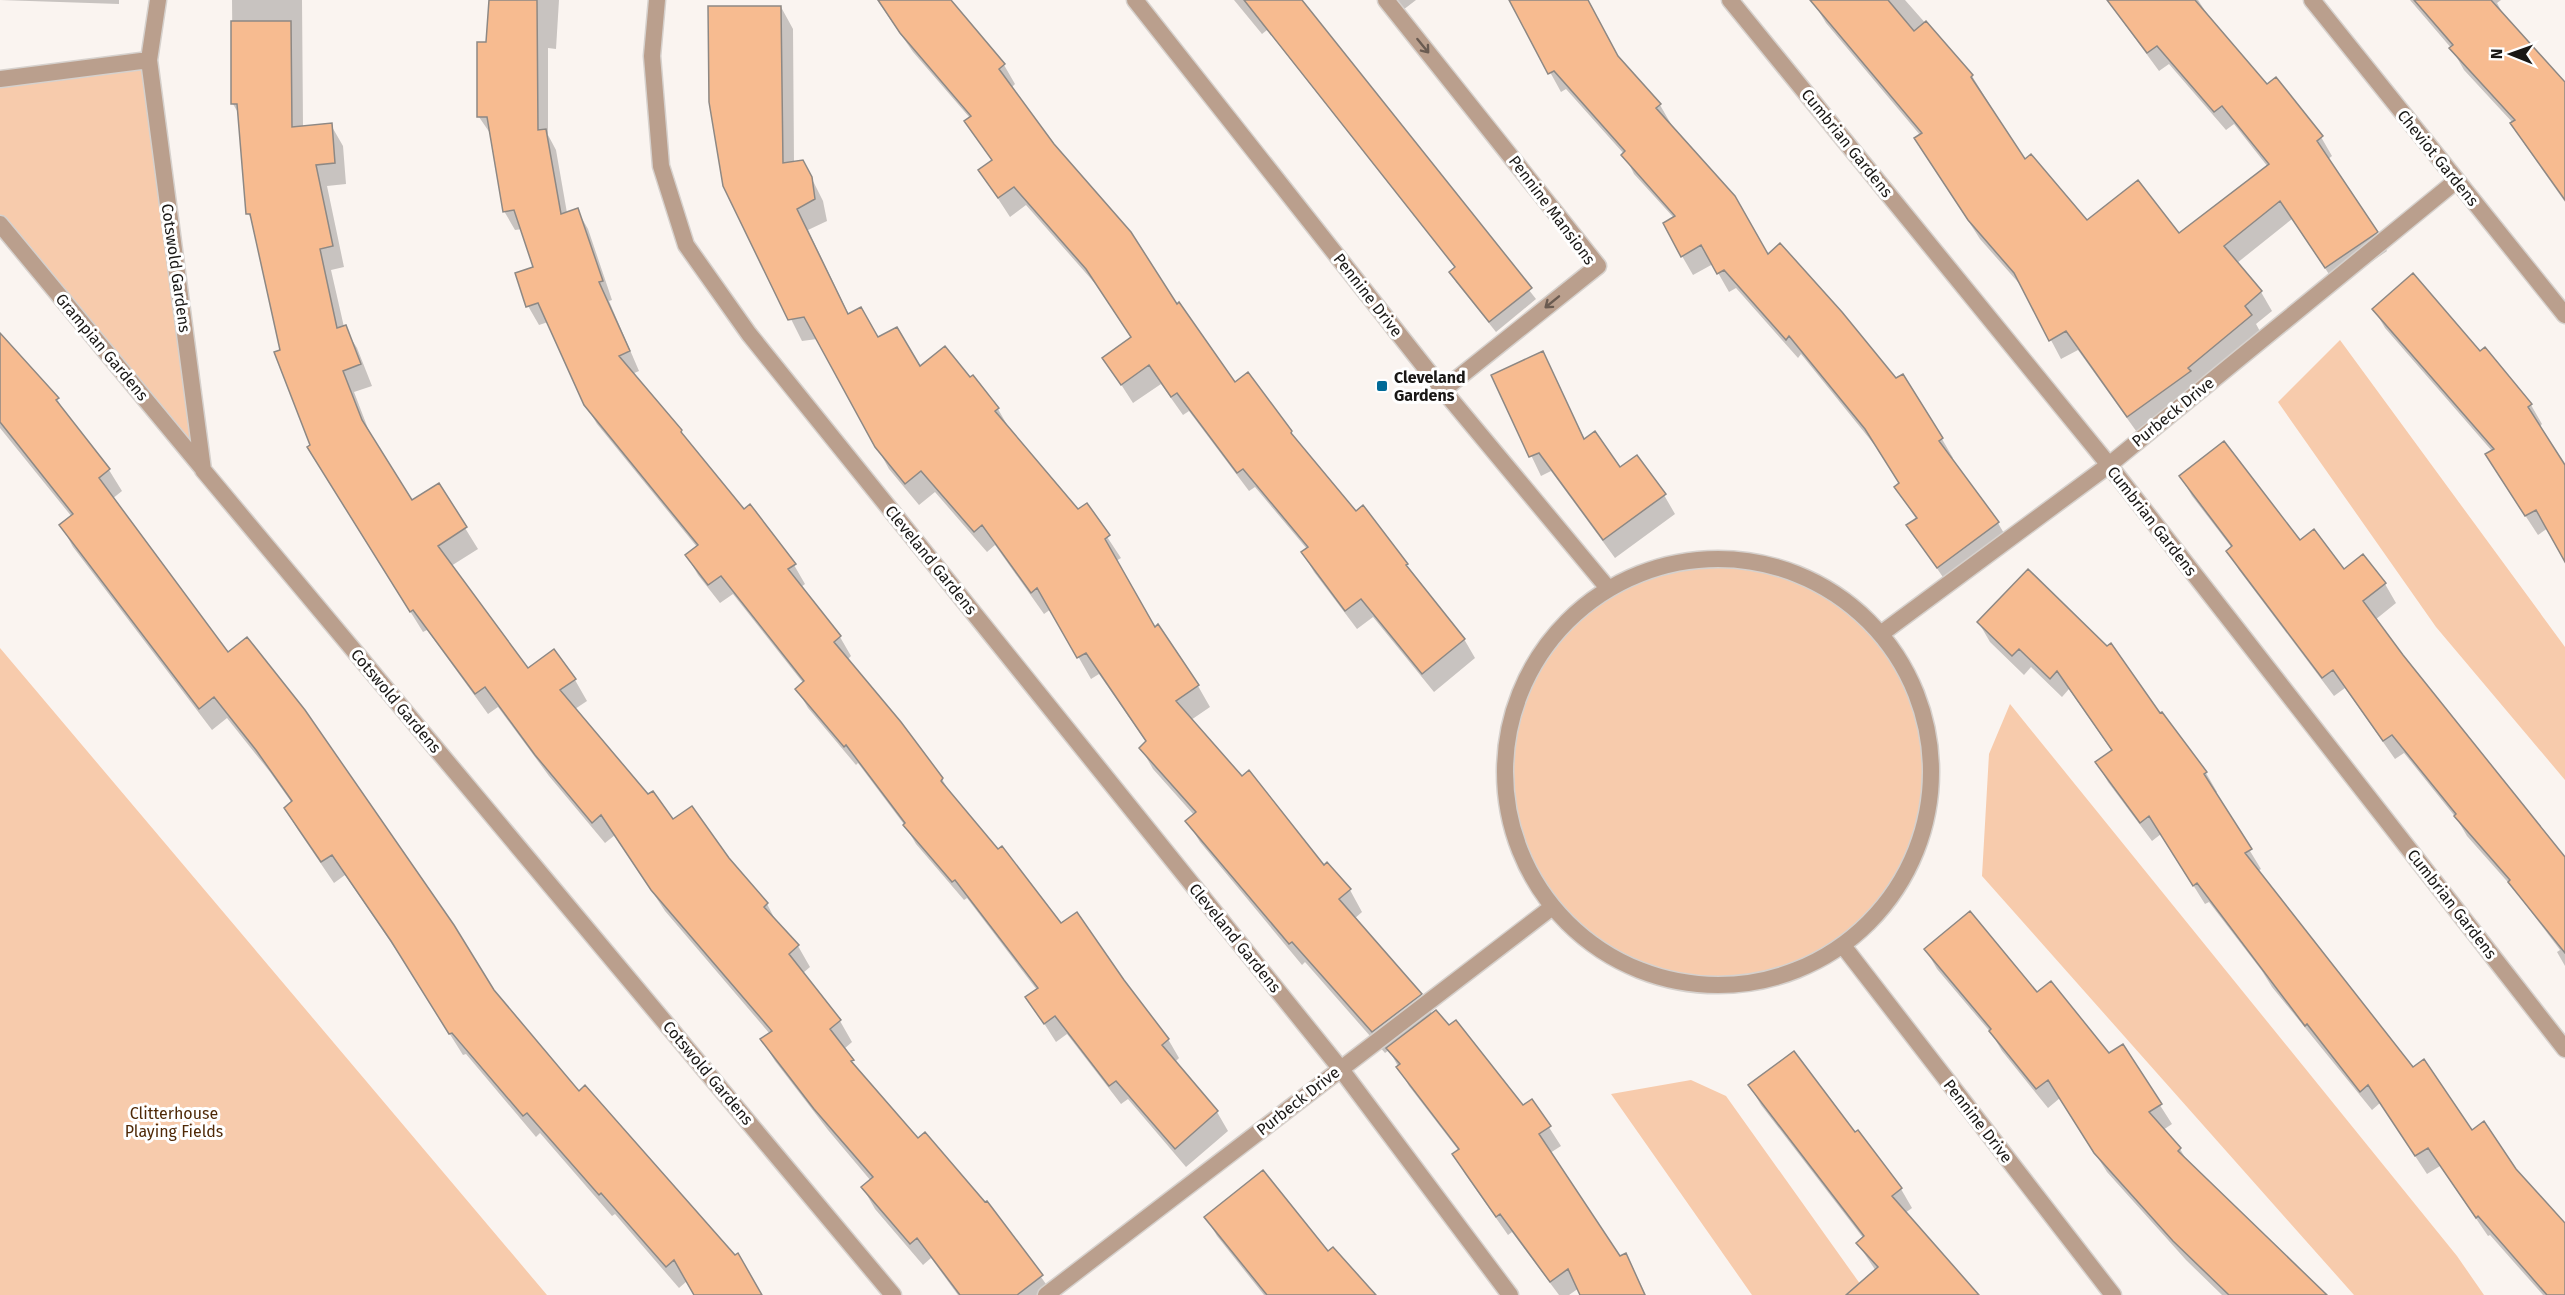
<svg xmlns="http://www.w3.org/2000/svg" width="2565" height="1295" viewBox="0 0 2565 1295" font-family="'Fira Sans',sans-serif">
  <style>
    .green { fill: #f7cbac }
    .shadow { fill: #0003 }
    .building { fill: #f7bb90; stroke: #8d8884; stroke-width: 1.5 }
    .lines { fill: none; stroke-linecap: round; stroke-linejoin: round }
    .minor-casing { stroke: #d6d1cd; stroke-width: 19 }
    .minor { stroke: #ba9f8d; stroke-width: 16 }
    .oneway { stroke: #6a5b51 }
    .poi-dot { fill: #016a97; stroke: #fff; stroke-width: 2 }
    .labels { text-anchor: middle; dominant-baseline: central; stroke-width: 6; stroke-linejoin: round; paint-order: stroke }
    .street-label { font-size: 16px; fill: #191715; stroke: #fff }
    .poi-label { font-size: 16px; font-weight: bold; fill: #191715; stroke: #fff; text-anchor: start }
    .park-label { font-size: 16px; fill: #4f2907; stroke: #fff }
  </style>
  <rect width="100%" height="100%" fill="#faf4f0"/>
  <path class="green" d="M149,60L203,470L0,224V79Z
    M2340,340L2565,647V780L2436,627L2278,402Z
    M1505 772a213 213 0 1 1 426 0a213 213 0 1 1-426 0Z
    M0,648L547,1295H0Z
    M2010,704L2457,1256L2484,1295H2354L1982,876L1989,754Z
    M1691,1080L1726,1096L1868,1295H1752L1611,1094Z"/>
  <path class="shadow" d="M0,0H119V4Z
    M232,0H302L303,127L331,125L343,146L346,184L327,186L344,267L331,270L344,327L357,348L372,386L354,392L372,439L411,502L465,528L478,549L451,566L528,670L575,680L587,701L575,709L648,796L673,821L728,859L767,904L778,925L798,946L810,967L803,973L840,1021L852,1042L844,1049L859,1073L918,1141L987,1203L1054,1295H958L931,1258L923,1265L875,1209L863,1188L871,1181L828,1130L775,1061L762,1040L770,1034L665,911L615,835L605,843L549,776L498,707L488,714L427,630L423,632L321,468L311,446L282,351L254,223L248,213L240,116L233,104Z
    M490,0H559L556,49L548,48V135L556,150L567,213L577,210L588,229L612,300L609,301L639,371L632,374L743,512L794,565L805,584L801,587L840,637L851,656L847,660L942,779L952,796L1061,925L1123,981L1168,1039L1179,1058L1175,1062L1217,1112L1228,1131L1186,1167L1128,1099L1121,1104L1067,1034L1056,1042L1027,997L1037,990L967,898L964,900L916,844L906,827L858,763L856,765L808,708L797,689L804,684L733,594L720,603L698,575L687,556L697,547L597,424L585,404L548,322L539,325L528,306L535,267L522,229L515,230L504,211L492,136L479,117Z
    M877,0H949L1004,65L1015,84L1011,88L1235,384L1291,432L1298,444L1356,513L1406,564L1464,639L1475,658L1434,692L1373,617L1357,629L1314,572L1303,553L1307,549L1255,487L1249,491L1189,411L1183,415L1161,384L1133,403L1104,358L1132,338L1099,288L1026,205L1010,217L980,171L993,162L966,121L970,118L913,52Z
    M1234,0H1299L1536,299L1496,332L1456,282L1451,272L1456,268L1425,228L1267,30L1262,34Z
    M1392,0H1416L1403,10Z
    M1521,0H1588L1619,59L1660,105L1671,124L1669,125L1768,256L1896,380L1902,376L1942,439L1953,458L1951,459L1998,523L2009,542L1949,586L1908,526L1917,520L1895,487L1900,484L1877,448L1801,354L1798,358L1736,288L1729,292L1713,264L1693,275L1682,256L1674,218L1634,174L1624,154L1566,89L1561,92L1516,10Z
    M1812,0H1905L1972,76L2025,162L2087,222L2178,235L2268,167L2234,124L2226,130L2169,64L2159,71L2107,0H2198L2213,23L2267,86L2321,137L2332,156L2327,160L2387,251L2337,286L2292,219L2237,263L2261,292L2272,311L2256,324L2262,335L2139,435L2078,350L2061,359L2024,289L1980,239L1927,157L1916,139L1920,135L1826,23Z
    M2410,0H2501L2497,3L2503,14L2565,84V202L2525,145L2513,123L2464,70L2452,49Z
    M781,7L793,29L794,163L802,161L814,183L823,201L827,221L808,230L849,315L878,339L920,369L970,379L998,409L1010,430L1078,511L1086,505L1121,558L1116,561L1155,629L1198,686L1210,707L1191,720L1324,867L1327,864L1350,890L1362,912L1354,919L1421,995L1432,1014L1523,1107L1532,1101L1561,1146L1550,1153L1620,1258L1626,1255L1646,1295H1582L1579,1288L1569,1295H1559L1512,1232L1508,1235L1465,1174L1454,1155L1459,1151L1409,1086L1389,1050L1385,1053L1305,962L1302,965L1200,842L1187,821L1194,815L1153,769L1141,748L1147,743L1099,674L1091,679L1051,609L1044,614L995,545L987,552L935,492L919,505L889,469L817,339L802,341L724,185Z
    M2374,309L2480,353L2531,405L2542,424L2539,427L2565,468V559L2548,528L2538,535L2498,474L2492,451L2385,328Z
    M0,351L57,399L68,418L109,470L122,491L112,499L228,654L492,991L579,1093L760,1295H695L687,1281L679,1288L615,1214L612,1216L540,1133L536,1137L466,1054L463,1055L405,963L345,875L334,883L298,830L285,808L292,803L270,772L227,718L212,730L73,547L61,525L72,517L0,428Z
    M1542,353L1585,440L1620,469L1664,495L1675,514L1615,558L1551,471L1541,476L1493,376Z
    M2181,477L2300,542L2344,571L2363,556L2385,584L2396,603L2375,620L2565,859V966L2557,952L2560,950L2513,888L2467,836L2457,819L2404,753L2395,759L2345,688L2334,696L2239,570L2228,551L2232,548L2192,496Z
    M1979,623L2160,715L2162,714L2206,773L2217,792L2215,794L2261,869L2258,871L2412,1069L2471,1132L2515,1170L2565,1226V1295H2543L2490,1235L2488,1236L2440,1166L2427,1174L2380,1103L2372,1110L2272,987L2262,971L2209,902L2205,904L2161,834L2152,841L2108,782L2097,763L2112,751L2069,689L2062,697L2031,667L2024,675L1990,642Z
    M1926,950L2037,994L2109,1055L2122,1046L2172,1124L2163,1130L2180,1149L2189,1164L2322,1295H2222L2186,1260L2107,1172L2060,1098L2048,1108L2002,1051L1992,1034L1937,969Z
    M1750,1086L1855,1134L1858,1132L1901,1189L1912,1208L1905,1213L1972,1295H1874L1876,1271L1858,1244L1864,1239L1761,1105Z
    M1206,1217L1328,1253L1374,1295H1264L1217,1236Z"/>
  <path class="building" d="M489,0H537L538,130L546,129L561,214L578,208L603,281L599,282L630,351L619,356L682,430L681,432L744,509L750,504L796,564L788,569L841,636L834,642L901,722L943,778L941,781L998,849L1002,846L1061,923L1077,912L1124,980L1169,1039L1162,1045L1218,1111L1175,1149L1116,1081L1109,1086L1055,1016L1044,1024L1025,997L1038,988L955,880L952,882L903,825L905,823L846,745L844,747L795,689L804,681L721,576L708,585L685,555L698,545L584,405L538,303L526,307L515,273L533,267L514,210L503,212L487,117H477V42H486Z
    M878,0H951L1005,64L999,69L1054,144L1131,232L1177,304L1179,302L1235,382L1248,372L1292,431L1291,433L1356,511L1363,505L1408,564L1406,565L1465,639L1422,674L1361,599L1345,611L1301,552L1308,547L1243,469L1237,473L1177,393L1171,397L1149,365L1121,385L1102,358L1131,337L1086,269L1014,187L998,198L978,170L992,160L964,121L971,116L900,33Z
    M1244,0H1302L1532,288L1489,322L1449,272L1455,267Z
    M1509,0H1588L1618,56L1661,104L1656,108L1735,196L1768,254L1780,243L1842,312L1896,378L1903,374L1943,438L1939,441L1999,522L1937,568L1906,525L1917,518L1894,487L1899,483L1865,429L1789,336L1786,340L1724,270L1717,274L1701,245L1681,257L1663,223L1675,216L1621,155L1625,151L1554,71L1548,74Z
    M1810,0H1888L1914,31L1926,21L1973,75L1971,77L2025,159L2031,154L2087,220L2138,180L2179,233L2269,164L2222,106L2214,112L2157,46L2147,53L2107,0H2195L2267,84L2276,77L2323,136L2317,141L2378,232L2325,268L2280,201L2224,246L2262,291L2245,306L2252,315L2188,368L2191,371L2127,417L2066,331L2049,341L2014,273L1968,220L1914,138L1922,133Z
    M2414,0H2491L2565,82V200L2510,123L2515,120L2449,48L2453,45Z
    M708,6H781L783,163L803,160L812,177L815,199L797,209L848,314L861,307L878,337L897,327L920,366L945,346L970,377L973,375L999,408L995,411L1078,509L1087,503L1110,535L1105,539L1155,627L1158,624L1199,685L1176,701L1242,776L1249,770L1324,865L1327,862L1351,889L1339,899L1422,994L1372,1032L1292,942L1289,944L1185,821L1196,812L1139,748L1146,741L1086,653L1077,658L1037,588L1031,593L982,525L974,532L921,471L905,484L875,447L804,317L788,320L723,186L709,102Z
    M231,21H291L292,127L332,123L335,163L316,165L333,246L320,249L337,328L346,325L361,364L343,371L362,420L412,500L439,483L467,527L438,546L528,668L554,649L576,679L560,690L648,794L653,791L673,819L692,806L729,858L768,903L764,907L799,945L789,954L841,1020L830,1029L854,1060L851,1061L918,1138L925,1132L985,1202L987,1201L1043,1275L1017,1295H960L917,1238L910,1244L861,1187L873,1177L814,1109L760,1039L772,1031L651,890L601,815L592,823L535,755L485,687L475,694L413,610L410,612L307,447L310,445L274,352L280,350L250,214H246L237,104H231Z
    M2413,273L2480,351L2485,347L2532,404L2528,407L2565,465V562L2536,510L2525,516L2485,454L2494,449L2372,309Z
    M0,333L59,398L56,400L110,469L99,478L228,652L247,637L305,710L454,925L494,990L579,1091L585,1085L735,1255L738,1253L762,1295H694L674,1260L666,1267L601,1193L599,1195L527,1113L523,1116L452,1033L449,1034L391,941L332,855L321,862L284,808L292,801L256,750L214,697L199,709L59,525L73,514L0,422Z
    M1543,351L1584,439L1595,431L1620,467L1637,455L1666,494L1603,540L1539,453L1529,457L1491,375Z
    M2224,441L2300,540L2314,529L2344,569L2363,554L2386,583L2363,601L2403,655L2565,857V953L2508,882L2510,880L2454,816L2456,814L2392,735L2383,741L2333,670L2322,678L2226,551L2232,546L2179,476Z
    M2028,569L2107,646L2111,643L2160,713L2162,712L2207,772L2204,774L2252,849L2245,853L2413,1067L2424,1059L2472,1130L2484,1121L2516,1169L2565,1223V1295H2547L2478,1216L2476,1218L2428,1148L2415,1156L2368,1085L2360,1092L2307,1024L2305,1026L2197,883L2193,886L2149,816L2140,823L2095,762L2112,750L2057,671L2050,679L2019,649L2012,656L1977,622Z
    M1970,911L2037,992L2051,981L2109,1053L2123,1044L2162,1104L2149,1112L2181,1148L2178,1151L2327,1295H2229L2173,1241L2094,1153L2048,1080L2036,1089L1989,1031L1991,1029L1924,949Z
    M1436,1010L1449,1025L1456,1020L1523,1105L1532,1099L1551,1126L1539,1134L1620,1256L1626,1253L1645,1295H1580L1568,1269L1550,1282L1500,1214L1496,1217L1452,1154L1459,1149L1396,1067L1400,1064L1386,1048Z
    M1794,1051L1855,1132L1858,1130L1902,1188L1892,1196L1979,1295H1846L1878,1267L1856,1243L1864,1236L1748,1085Z
    M1263,1170L1328,1251L1333,1247L1376,1295H1267L1204,1217Z"/>
  <g class="lines">
    <defs>
      <path id="minor" d="M158,0L149,60L203,470L893,1295
        M657,0L652,56L661,166L686,245L749,334L1340,1068L1510,1295
        M1135,0L1443,390L1607,587
        M1386,0L1598,266L1443,390
        M1730,0L2109,465L2565,1049
        M2312,0L2565,315
        M0,79L149,60
        M0,224L203,469
        M1505 772a213 213 0 1 1 426 0a213 213 0 1 1-426 0Z
        M1882,633L2109,465L2456,181
        M1844,947L2113,1295
        M1046,1295L1551,908"/>
    </defs>
    <use href="#minor" class="minor-casing"/>
    <use href="#minor" class="minor"/>
  </g>
  <defs><path id="oneway-shaft" d="M-6 0H5M1.5-3L5.5 0L1.5 3" fill="none" stroke-width="1.6" stroke-linecap="round" stroke-linejoin="round" transform="scale(1.5)"/></defs>
  <g class="oneway">
    <use href="#oneway-shaft" transform="translate(1423 46) rotate(51)"/>
    <use href="#oneway-shaft" transform="translate(1552 302) rotate(141)"/>
  </g>
  <rect class="poi-dot" x="1376" y="380" width="12" height="12" rx="3"/>
  <g class="labels">
    <g class="street-label">
      <text transform="translate(1847 143) rotate(51)">Cumbrian Gardens</text>
      <text transform="translate(2438 158) rotate(51)">Cheviot Gardens</text>
      <text transform="translate(1552 210) rotate(53)">Pennine Mansions</text>
      <text transform="translate(176 268) rotate(82)">Cotswold Gardens</text>
      <text transform="translate(1368 295) rotate(52)">Pennine Drive</text>
      <text transform="translate(102 347) rotate(50)">Grampian Gardens</text>
      <text transform="translate(2173 412) rotate(-39)">Purbeck Drive</text>
      <text transform="translate(2152 521) rotate(52)">Cumbrian Gardens</text>
      <text transform="translate(931 560) rotate(51)">Cleveland Gardens</text>
      <text transform="translate(396 701) rotate(50)">Cotswold Gardens</text>
      <text transform="translate(2452 904) rotate(52)">Cumbrian Gardens</text>
      <text transform="translate(1235 938) rotate(51)">Cleveland Gardens</text>
      <text transform="translate(708 1073) rotate(50)">Cotswold Gardens</text>
      <text transform="translate(1298 1101) rotate(-38)">Purbeck Drive</text>
      <text transform="translate(1978 1121) rotate(52)">Pennine Drive</text>
    </g>
    <g class="poi-label">
      <text x="1394" y="377">Cleveland<tspan x="1394" dy="18">Gardens</tspan></text>
    </g>
    <g class="park-label">
      <text x="174" y="1113">Clitterhouse<tspan x="174" dy="18">Playing Fields</tspan></text>
    </g>
  </g>
  <g transform="translate(2511 54) rotate(271)" stroke="#ffffff" stroke-width="4.5" paint-order="stroke">
  <path d="M0-4.5L10 22L0 15L-10 22Z" fill="#191715"/>
  <text y="-9" font-size="16" font-weight="bold" text-anchor="middle" fill="#191715">N</text>
  </g>
</svg>
